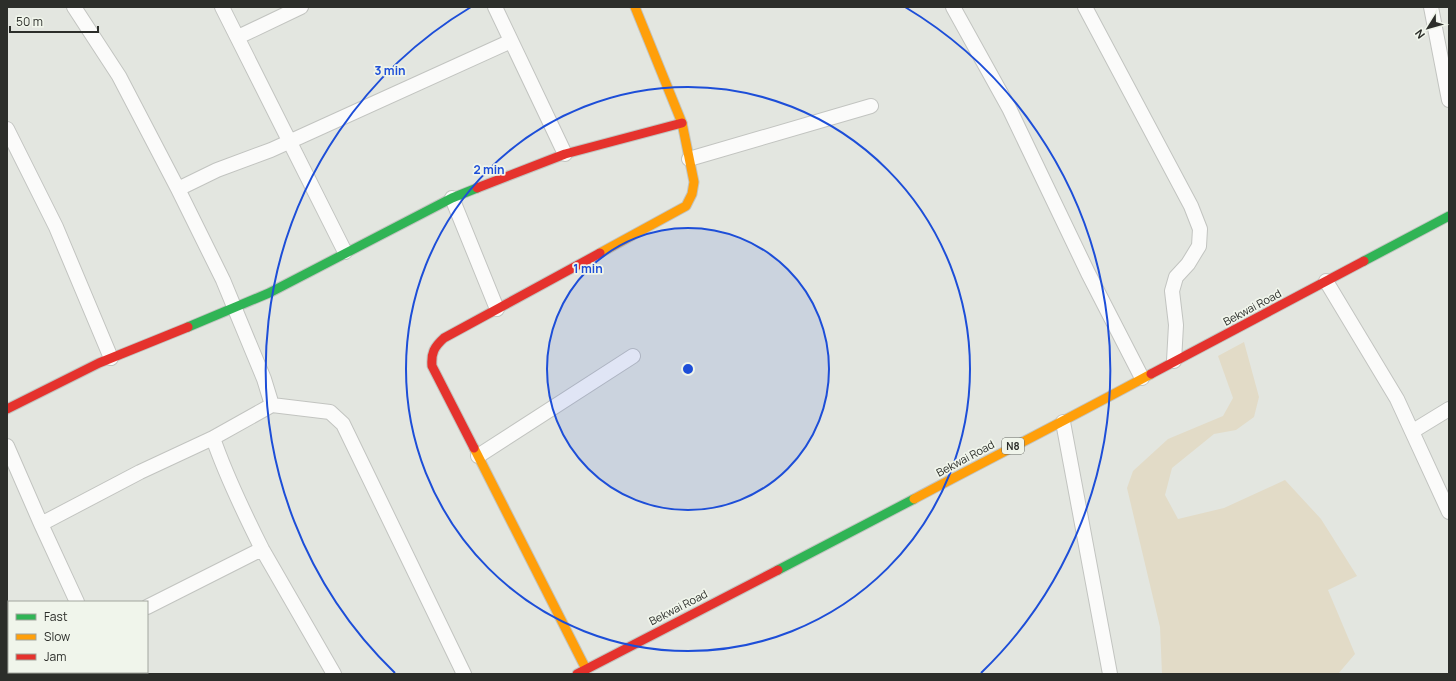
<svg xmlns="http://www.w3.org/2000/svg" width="1456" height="681" viewBox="0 0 1456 681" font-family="Manrope,sans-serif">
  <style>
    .green { fill: #e2dbc7 }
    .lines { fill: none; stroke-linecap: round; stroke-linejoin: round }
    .street-casing { stroke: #c2c4c0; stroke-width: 16 }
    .fast-casing { stroke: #c2c4c0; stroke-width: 11 }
    .slow-casing { stroke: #c2c4c0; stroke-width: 11 }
    .jam-casing { stroke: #c2c4c0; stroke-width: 11 }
    .street { stroke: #fbfbfa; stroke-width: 14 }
    .fast { stroke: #30b455; stroke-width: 9 }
    .slow { stroke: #ff9f0a; stroke-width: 9 }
    .jam { stroke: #e5322d; stroke-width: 9 }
    .ring { fill: none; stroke: #1d4ed8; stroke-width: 2 }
    .labels { text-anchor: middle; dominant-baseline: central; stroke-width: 3.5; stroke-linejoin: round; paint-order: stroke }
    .shield { fill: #f0f5eb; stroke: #676a64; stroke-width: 1 }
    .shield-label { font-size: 10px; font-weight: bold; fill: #2c2e2a }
    .street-label { font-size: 11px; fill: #2c2e2a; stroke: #f0f5eb }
    .centre { fill: #1d4ed8; stroke: #f0f5eb; stroke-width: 2 }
    .ring-label { font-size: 12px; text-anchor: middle; font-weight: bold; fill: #1d4ed8; stroke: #f0f5eb; stroke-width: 3.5; stroke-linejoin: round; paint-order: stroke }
  </style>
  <rect width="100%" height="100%" fill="#e3e6e0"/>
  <path class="green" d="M1244,342L1259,397L1254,417L1236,430L1214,434L1172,468L1165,495L1178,519L1224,508L1285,480L1321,519L1357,576L1328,590L1355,654L1338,674H1162L1160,627L1127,488L1133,471L1168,439L1223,416L1233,398L1218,356Z"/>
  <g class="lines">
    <defs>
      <path id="street" d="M222,7L345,252
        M495,7L565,154
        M953,7L1009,108L1088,273L1142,378
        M1085,7L1191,206L1200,229L1199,246L1188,264L1176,277L1172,291L1176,325L1174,361
        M1431,7L1449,100
        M238,37L301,7
        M7,129L56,227L111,358
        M689,159L871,106
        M178,189L217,170L271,150L511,41
        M452,198L497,309
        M1326,281L1397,399L1449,512
        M272,405L330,412L343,424L464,674
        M1063,422L1110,674
        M1413,431L1449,409
        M7,446L41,524L77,602
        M478,456L633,356
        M41,524L140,472L213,438L272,405L264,379L223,280L178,189L119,76L74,7
        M262,549L334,674
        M147,607L262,549C244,513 226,476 213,438
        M112,672L113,674
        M7,674L11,672"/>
      <path id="fast" d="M1364,261L1449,216
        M188,327L269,293L452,198L477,188
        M778,570L914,499"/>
      <path id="slow" d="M600,253L686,206L692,194L694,182L682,123L635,7
        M474,448L586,669
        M914,499C993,457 1072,417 1151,374"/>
      <path id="jam" d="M477,188L565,154L682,123
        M1151,374L1364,261
        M7,409L99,363L188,327
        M474,448L432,366C431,353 434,347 444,338L600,253
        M577,674L778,570"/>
    </defs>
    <use href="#street" class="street-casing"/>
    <use href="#fast" class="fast-casing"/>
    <use href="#slow" class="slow-casing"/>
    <use href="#jam" class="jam-casing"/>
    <use href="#street" class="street"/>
    <use href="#fast" class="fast"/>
    <use href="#slow" class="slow"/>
    <use href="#jam" class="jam"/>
  </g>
  <circle cx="688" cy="369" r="141" fill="#1d4ed8" fill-opacity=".12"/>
  <g class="ring">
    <circle cx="688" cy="369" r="141"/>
    <circle cx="688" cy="369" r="282"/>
    <path d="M395 673A422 422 0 0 1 471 7M905 7A422 422 0 0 1 981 673"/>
  </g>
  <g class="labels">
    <rect class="shield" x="1002" y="438" width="22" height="16" rx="3"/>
    <g class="shield-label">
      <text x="1013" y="446">N8</text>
    </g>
    <g class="street-label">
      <text transform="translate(1252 307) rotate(-28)">Bekwai Road</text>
      <text transform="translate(965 458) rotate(-28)">Bekwai Road</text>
      <text transform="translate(678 607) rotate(-27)">Bekwai Road</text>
    </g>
  </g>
  <circle cx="688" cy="369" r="6" class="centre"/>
  <g class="ring-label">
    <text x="390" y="75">3 min</text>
    <text x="489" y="174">2 min</text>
    <text x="588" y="273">1 min</text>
  </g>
  <rect width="1456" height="681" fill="none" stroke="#2c2e2a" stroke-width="16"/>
  <rect x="8" y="601" width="140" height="72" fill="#f0f5eb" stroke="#a2a59e"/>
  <rect x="16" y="614" width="20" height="6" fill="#30b455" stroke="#a2a59e"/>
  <text x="44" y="621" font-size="12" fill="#2c2e2a">Fast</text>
  <rect x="16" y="634" width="20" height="6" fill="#ff9f0a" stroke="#a2a59e"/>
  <text x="44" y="641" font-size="12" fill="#2c2e2a">Slow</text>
  <rect x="16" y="654" width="20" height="6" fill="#e5322d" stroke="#a2a59e"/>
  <text x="44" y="661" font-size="12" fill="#2c2e2a">Jam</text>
  <g transform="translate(1428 28) rotate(233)" stroke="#f0f5eb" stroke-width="3" paint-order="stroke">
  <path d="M0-3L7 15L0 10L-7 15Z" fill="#2c2e2a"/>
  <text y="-6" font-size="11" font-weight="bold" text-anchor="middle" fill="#2c2e2a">N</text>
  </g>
  <path d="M10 26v6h88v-6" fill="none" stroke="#2c2e2a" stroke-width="2"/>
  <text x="16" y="26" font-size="12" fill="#2c2e2a" stroke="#f0f5eb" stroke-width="3" paint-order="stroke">50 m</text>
</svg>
